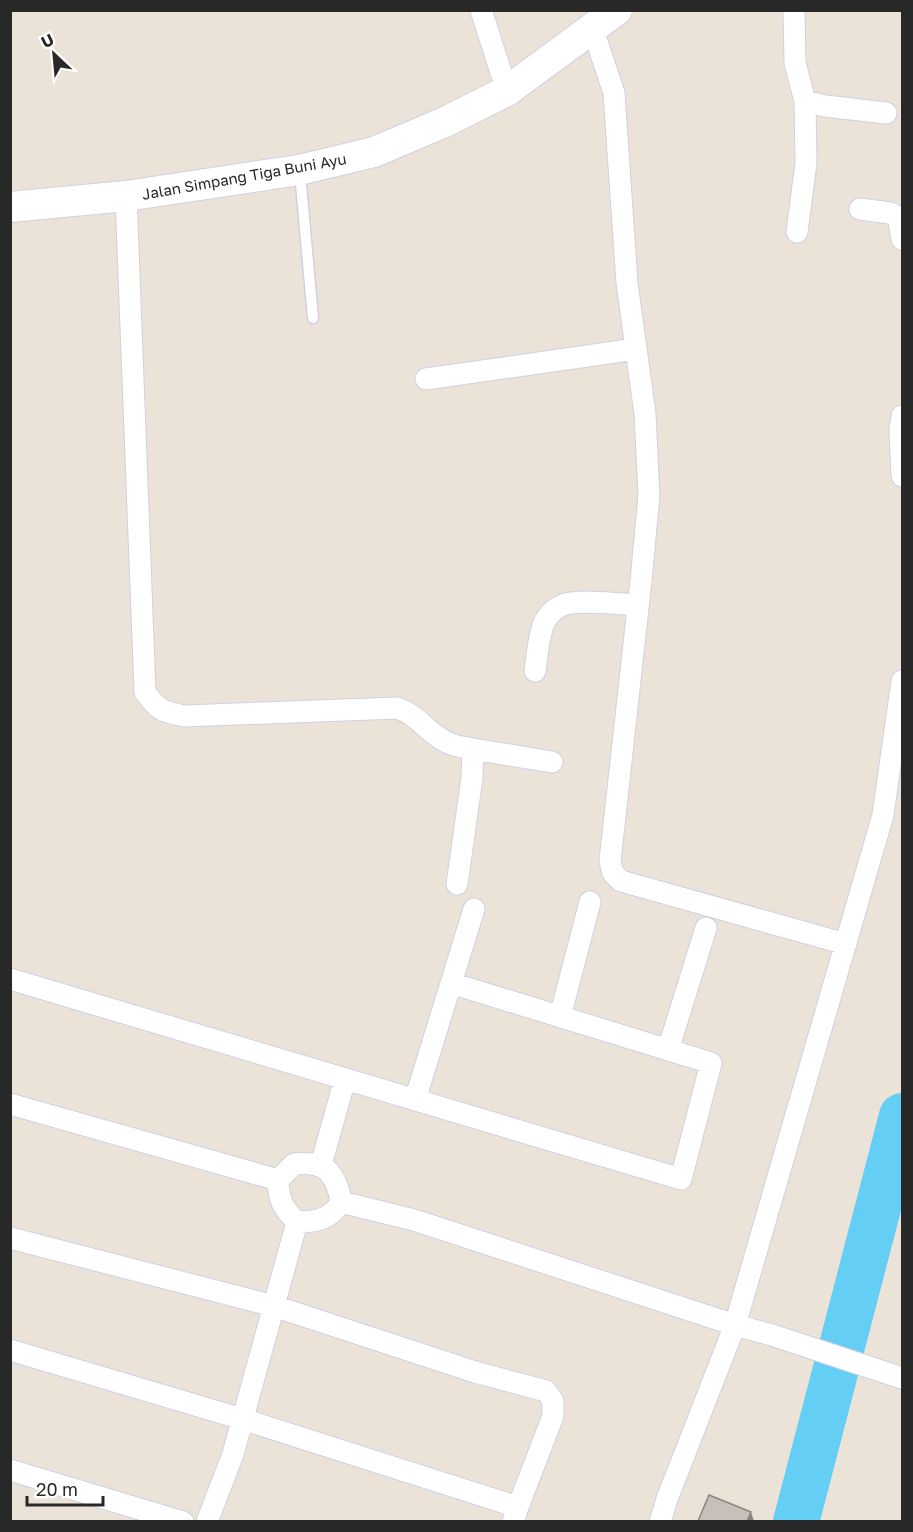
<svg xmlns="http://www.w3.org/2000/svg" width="913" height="1532" viewBox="0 0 913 1532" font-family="'Golos Text',sans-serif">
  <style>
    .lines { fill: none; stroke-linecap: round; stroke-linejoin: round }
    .river { stroke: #64cef5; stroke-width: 46 }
    .lane-casing { stroke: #ced1e2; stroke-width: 13 }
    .street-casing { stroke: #ced1e2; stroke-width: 23 }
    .secondary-casing { stroke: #ced1e2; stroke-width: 32 }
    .lane { stroke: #fff; stroke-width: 10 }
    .street { stroke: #fff; stroke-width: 21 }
    .secondary { stroke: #fff; stroke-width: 30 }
    .shaded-wall { fill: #8b8681 }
    .building { fill: #c6c0b8; stroke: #8b8681; stroke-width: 1.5 }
    .labels { text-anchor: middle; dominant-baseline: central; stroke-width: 4.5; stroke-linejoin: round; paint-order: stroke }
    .street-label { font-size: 15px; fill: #282828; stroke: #fff }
  </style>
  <rect width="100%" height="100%" fill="#ece3d8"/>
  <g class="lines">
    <path class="river" d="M796,1522L902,1116"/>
    <defs>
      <path id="lane" d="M300,173L313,318"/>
      <path id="street" d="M481,10L507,91
        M794,10L795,63L805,101L825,106L886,113
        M592,27L614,93L627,283L645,414L649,495L641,581L610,861L613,873L621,881L846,944
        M126,196L145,692C159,711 161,711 184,716L397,708C416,714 425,729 441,739C451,746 462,747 473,749L472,778L457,884
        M860,209L890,213L898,217L902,239
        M797,232L806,163L805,101
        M426,379L636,349
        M902,416L900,430L902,476
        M535,671C537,657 538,642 542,629C544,619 553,608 563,605C577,599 621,604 638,605
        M473,749L552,762
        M10,979L681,1179L711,1063L451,983
        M560,1017L590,902
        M668,1050L706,928
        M415,1100L474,909
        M10,1104L278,1180L294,1164C324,1161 336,1171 341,1202
        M321,1165L345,1079
        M278,1180C279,1201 282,1207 297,1222
        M10,1238L274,1306L475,1372L546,1391L553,1401V1416L518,1507
        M10,1350L242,1419L518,1507L513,1522
        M10,1470L183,1522
        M207,1522L233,1454L297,1222C316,1222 331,1219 341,1202L414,1220L735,1325L772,1335L902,1378
        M660,1522L667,1499L735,1325L883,815L902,681"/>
      <path id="secondary" d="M10,207L126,196L299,170L374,152L445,122L507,91L617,10"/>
    </defs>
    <use href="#lane" class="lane-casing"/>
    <use href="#street" class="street-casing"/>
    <use href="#secondary" class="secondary-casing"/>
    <use href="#lane" class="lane"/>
    <use href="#street" class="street"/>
    <use href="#secondary" class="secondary"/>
  </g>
  <path class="shaded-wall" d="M751,1512L754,1521H747Z"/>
  <path class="building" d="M709,1495L751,1512L747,1521H698Z"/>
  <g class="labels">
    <g class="street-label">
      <text transform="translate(244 176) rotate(-10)">Jalan Simpang Tiga Buni Ayu</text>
    </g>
  </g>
  <rect width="913" height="1532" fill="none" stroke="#282828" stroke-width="24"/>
  <g transform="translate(54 54) rotate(334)" stroke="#ffffff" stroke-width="4.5" paint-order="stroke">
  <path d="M0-4.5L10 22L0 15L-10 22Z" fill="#282828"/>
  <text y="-9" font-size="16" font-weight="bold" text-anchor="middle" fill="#282828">U</text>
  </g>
  <path d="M27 1496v9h76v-9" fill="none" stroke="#282828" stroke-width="3"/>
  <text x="36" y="1496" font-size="18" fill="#282828" stroke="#ffffff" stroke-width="4.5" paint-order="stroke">20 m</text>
</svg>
